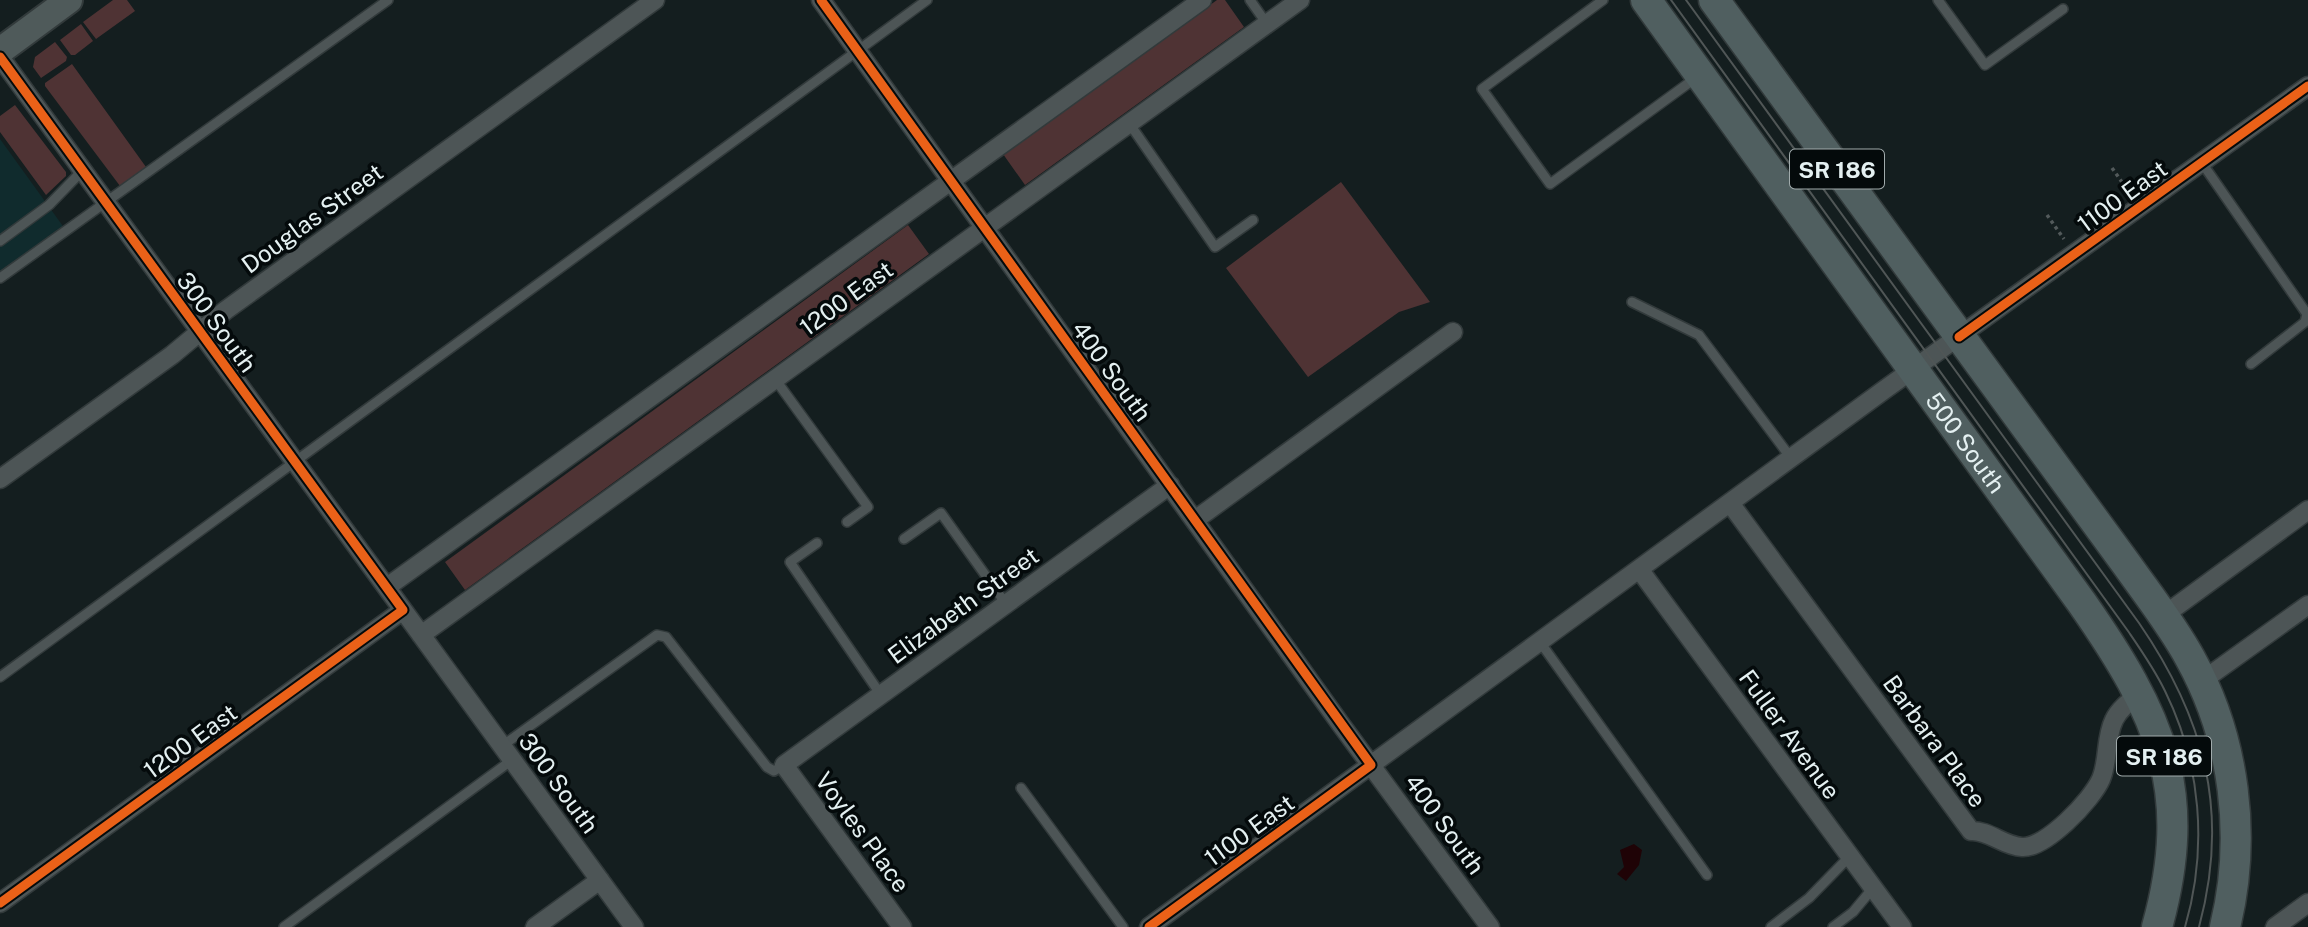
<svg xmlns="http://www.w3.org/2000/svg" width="2308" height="927" viewBox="0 0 2308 927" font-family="'Public Sans',sans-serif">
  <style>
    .built { fill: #102b2d }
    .green { fill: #4f3334 }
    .water { fill: #1f0306 }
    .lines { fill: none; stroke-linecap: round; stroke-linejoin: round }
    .lane-casing { stroke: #323a3b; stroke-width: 12 }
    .street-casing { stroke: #323a3b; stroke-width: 21 }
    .secondary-casing { stroke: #323a3b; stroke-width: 30 }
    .primary-casing { stroke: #323a3b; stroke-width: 33 }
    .path { stroke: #52595a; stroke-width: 3.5; stroke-dasharray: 3.5 3.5; stroke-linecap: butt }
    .lane { stroke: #4d5556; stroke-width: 9 }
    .street { stroke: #4d5556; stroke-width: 18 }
    .secondary { stroke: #4f5a5a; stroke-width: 26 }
    .primary { stroke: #505f60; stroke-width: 30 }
    .tram { stroke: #505656; stroke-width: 2 }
    .cycleway-casing { stroke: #040a0b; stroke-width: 13 }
    .cycleway { stroke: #ea6118; stroke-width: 9 }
    .labels { text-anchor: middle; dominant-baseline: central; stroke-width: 7; stroke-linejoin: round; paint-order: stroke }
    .shield { fill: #040a0b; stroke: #a1abac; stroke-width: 2 }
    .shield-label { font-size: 23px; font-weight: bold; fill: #e4f0f1 }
    .street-label { font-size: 24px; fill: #e4f0f1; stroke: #040a0b }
  </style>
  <rect width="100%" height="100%" fill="#141e1f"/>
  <path class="built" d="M0,139L65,229L0,275Z"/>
  <path class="green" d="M113,0H127L135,11L96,39L83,22Z
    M1217,0H1225L1244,27L1025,185L1003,154Z
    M81,24L93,41L75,55H71L60,40Z
    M55,42L67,57L66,61L41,78L33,67L35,57Z
    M72,64L146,167L120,186L45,86V83Z
    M15,105L66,172V176L46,195L0,132V116Z
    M1341,182L1430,302L1399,312L1308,377L1226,268Z
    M908,225L929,254L465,590L445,562Z"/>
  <path class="water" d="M1634,844L1642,850L1639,865L1626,881L1617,874L1624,867L1620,850Z"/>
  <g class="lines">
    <defs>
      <path id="lane" d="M1250,0L1267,24
        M1603,0L1482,89L1550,184L1697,77
        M1938,0L1985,65L2063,9
        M1129,123L1215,247L1253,220
        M2202,163L2307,314L2305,322L2251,364
        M0,241L49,205L83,170
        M0,278L388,0
        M1632,302L1699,335L1791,458
        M775,379L868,507L847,522
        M904,539L941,513L1006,604
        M817,543L790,562L881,695
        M1540,642L1707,875
        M0,677L927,0
        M502,746L657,635L666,637L767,767L774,771L784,765
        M1021,788L1123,927
        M284,927L512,760
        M1771,927L1809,898L1850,856
        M1833,927L1853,912L1873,888"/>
      <path id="street" d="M821,0L1342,726L1490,927
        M0,57L634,927
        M0,479L172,355L226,310L655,0
        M1730,503L1971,831C1989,830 2003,846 2022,847C2045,849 2092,800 2101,779C2109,760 2105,738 2114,720C2119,709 2130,701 2140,693
        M1195,520L1453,332
        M1639,569L1902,927
        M387,587L1202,0
        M2163,616L2308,510
        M421,635L1300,0
        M2202,681L2308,605
        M0,903L403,610
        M535,927L600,880
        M902,927L784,765L1170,485
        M1149,927L1884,390L2308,86
        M2275,927L2308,903"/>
      <path id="secondary" d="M0,51L69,0"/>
      <g id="primary">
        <path id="s1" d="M1646,0L2082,603C2160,715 2195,790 2157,927"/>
        <path d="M1714,0L2127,565C2149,596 2172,625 2190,658C2235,739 2247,837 2225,927"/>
      </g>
    </defs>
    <use href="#lane" class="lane-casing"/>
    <use href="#street" class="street-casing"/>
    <use href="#secondary" class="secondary-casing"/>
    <use href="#primary" class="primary-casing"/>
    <path class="path" d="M2112,168L2129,192
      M2047,215L2064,239"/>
    <use href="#lane" class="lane"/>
    <use href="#street" class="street"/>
    <use href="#secondary" class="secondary"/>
    <use href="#primary" class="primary"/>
    <path class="tram" d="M1671,0L2128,631C2141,650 2155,670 2165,691C2201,764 2208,848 2185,927
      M1686,0L2139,623C2205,719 2230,813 2199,927"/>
    <defs>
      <path id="cycleway" d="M821,0L1371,765L1149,927
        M0,57L403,610L0,903
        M1959,337L2308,86"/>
    </defs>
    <use href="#cycleway" class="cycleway-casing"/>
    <use href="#cycleway" class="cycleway"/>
  </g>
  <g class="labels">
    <g class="shield">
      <rect x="1790" y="149.5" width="94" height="39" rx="5"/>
      <rect x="2117" y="736.5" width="94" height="39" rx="5"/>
    </g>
    <g class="shield-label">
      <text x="1837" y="169">SR 186</text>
      <text x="2164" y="756">SR 186</text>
    </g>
    <g class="street-label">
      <text transform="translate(2122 196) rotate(-36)">1100 East</text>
      <text transform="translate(312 218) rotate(-36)">Douglas Street</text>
      <text transform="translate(846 298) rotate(-36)">1200 East</text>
      <text transform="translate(217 322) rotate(54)">300 South</text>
      <text transform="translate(1112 371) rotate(54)">400 South</text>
      <text stroke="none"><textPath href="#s1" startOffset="546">500 South</textPath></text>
      <text transform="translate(963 605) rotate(-36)">Elizabeth Street</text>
      <text transform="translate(1790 734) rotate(54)">Fuller Avenue</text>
      <text transform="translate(190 741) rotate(-36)">1200 East</text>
      <text transform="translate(1935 741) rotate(54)">Barbara Place</text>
      <text transform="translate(559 783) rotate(54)">300 South</text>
      <text transform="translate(1445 824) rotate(54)">400 South</text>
      <text transform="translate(1249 830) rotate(-36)">1100 East</text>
      <text transform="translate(863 832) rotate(54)">Voyles Place</text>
    </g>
  </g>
</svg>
